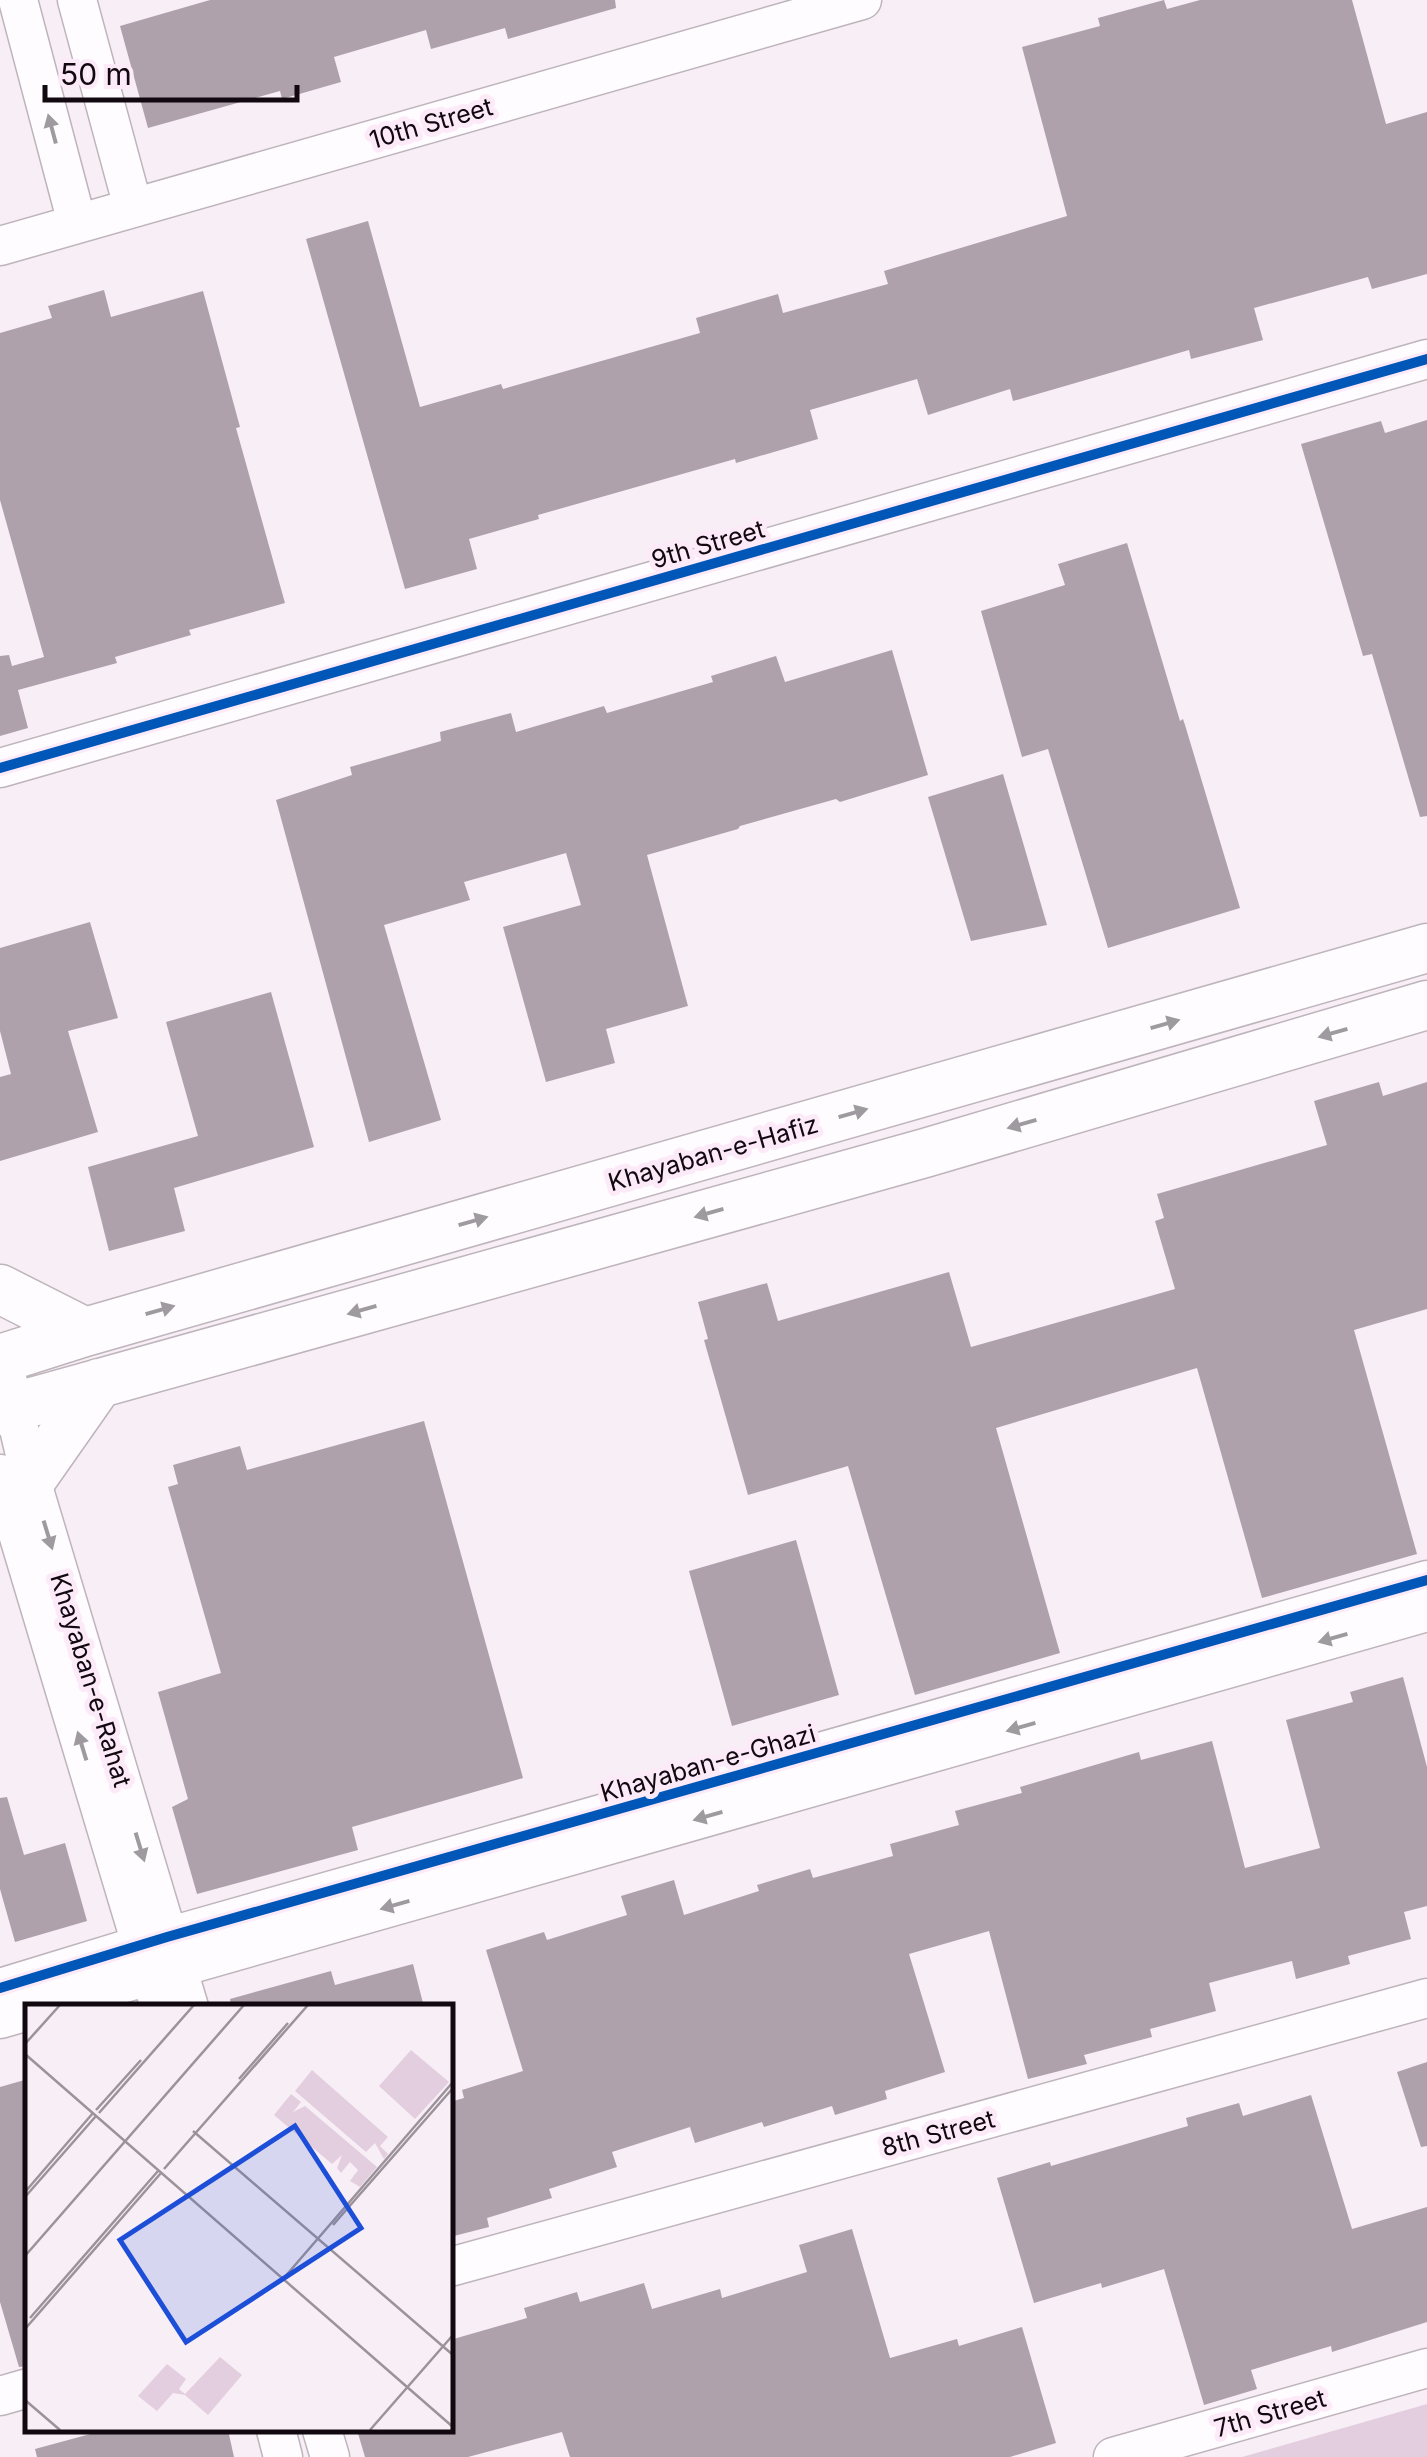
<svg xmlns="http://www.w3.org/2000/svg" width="1427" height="2457" viewBox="0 0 1427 2457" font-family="Inter,sans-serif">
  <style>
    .green { fill: #e3cedf }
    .building { fill: #aea1ac }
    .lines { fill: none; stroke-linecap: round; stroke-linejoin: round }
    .minor-casing { stroke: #beb4bc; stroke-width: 41 }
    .major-casing { stroke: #beb4bc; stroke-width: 51 }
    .minor { stroke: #fefcfe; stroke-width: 38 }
    .major { stroke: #fefcfe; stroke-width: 48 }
    .cycleway-casing { stroke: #fceaf9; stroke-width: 16 }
    .cycleway { stroke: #0057b8; stroke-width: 10 }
    .oneway { fill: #9f9a9f }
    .labels { text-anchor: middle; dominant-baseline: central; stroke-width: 10; stroke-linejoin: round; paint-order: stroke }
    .street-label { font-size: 25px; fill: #110810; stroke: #fceaf9 }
    .inset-road { fill: none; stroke: #9c929a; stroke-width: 2.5 }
    .view { fill: #1d4ed8; fill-opacity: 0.15; stroke: #1d4ed8; stroke-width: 5 }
    .inset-edge { fill: none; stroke: #110810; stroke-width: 5 }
  </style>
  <rect width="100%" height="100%" fill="#f8eef6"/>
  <path class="green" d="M1427,2404V2457H1242Z"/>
  <path class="building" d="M210,0H615L616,8L508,39L505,28L431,49L426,30L334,57L341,82L282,99L280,91L148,128L120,26Z
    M1164,0L1167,9L1200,0H1352L1386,124L1427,112V274L1372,289L1368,277L1254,308L1263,340L1191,359L1189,350L1013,401L1010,389L928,415L917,379L810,410L818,439L736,463L735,459L538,515L539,519L469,539L477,569L405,589L306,239L368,221L420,407L501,384L503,389L700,333L696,318L778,294L783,313L888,284L884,271L1067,216L1022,47L1100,26L1098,18Z
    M104,290L111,317L203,291L240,427L236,428L285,603L189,630L191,635L115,657L117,663L18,690L28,728L0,736V656L9,655L12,666L44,657L0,500V333L52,318L48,306Z
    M1427,420V816L1420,817L1372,654L1363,656L1301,444L1381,421L1385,433Z
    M1127,543L1180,721L1183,719L1185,725L1240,908L1108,948L1048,749L1022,757L981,611L1065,585L1058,564Z
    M892,650L928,775L840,802L836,799L740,826L738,829L647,855L688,1006L606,1029L615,1063L546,1082L503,927L581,905L566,853L464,882L470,900L384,925L441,1120L369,1142L276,800L352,775L350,767L441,741L440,732L511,713L516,732L604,706L607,713L713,682L711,676L776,656L785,682Z
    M1003,774L1047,925L971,941L928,797Z
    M90,922L118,1018L68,1031L98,1132L0,1161V1077L11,1074L0,1031V948Z
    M271,992L314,1147L174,1188L185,1231L109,1251L88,1167L198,1136L166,1022Z
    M1379,1082L1383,1096L1427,1082V1309L1354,1330L1417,1554L1262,1598L1197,1368L996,1428L1060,1653L915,1695L848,1466L748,1495L704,1340L708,1339L698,1302L767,1283L778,1321L949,1272L971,1347L1175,1289L1155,1221L1164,1218L1157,1194L1327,1145L1314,1101Z
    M424,1421L523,1778L352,1827L358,1850L197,1894L172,1807L188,1799L158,1692L221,1673L168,1487L178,1484L173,1465L240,1446L247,1470Z
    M796,1540L839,1695L732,1726L689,1571Z
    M1403,1677L1427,1767V1906L1404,1912L1411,1939L1348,1956L1350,1964L1296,1979L1292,1961L1209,1983L1216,2011L1150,2029L1152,2037L1084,2055L1087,2064L1028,2079L989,1931L909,1954L945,2072L885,2091L887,2099L835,2115L832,2106L764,2127L762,2122L695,2143L690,2127L612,2152L617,2167L549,2189L552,2198L487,2218L489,2227L450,2237V2102L464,2098L462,2090L523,2071L486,1950L544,1932L547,1940L627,1915L621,1896L674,1880L684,1915L759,1891L757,1885L810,1869L813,1878L893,1856L890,1844L959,1825L955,1811L1022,1793L1020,1787L1139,1752L1141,1760L1212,1741L1245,1868L1320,1848L1286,1720L1353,1702L1350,1692Z
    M7,1797L24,1855L65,1843L87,1921L15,1942L0,1889V1798Z
    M413,1964L424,2007H231L230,1999L331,1971L335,1985Z
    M1427,2062V2146L1421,2147L1397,2072Z
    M28,2079V2366L19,2367L0,2302V2087Z
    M1311,2095L1352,2229L1427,2207V2322L1332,2352L1331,2346L1251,2370L1257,2389L1204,2405L1164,2269L1102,2288L1101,2283L1034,2303L997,2178L1050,2162L1051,2166L1188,2126L1186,2118L1239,2103L1243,2116Z
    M852,2229L890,2358L957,2339L959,2346L1022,2327L1056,2443L1010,2457H570L562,2432L468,2457H365L357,2430H450V2340L527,2318L524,2308L577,2292L580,2302L644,2283L652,2309L720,2289L722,2298L807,2272L799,2245Z
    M105,2430H228L234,2457H37L35,2449Z"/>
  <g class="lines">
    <defs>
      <path id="minor" d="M18,0L77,223
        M77,0L133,207
        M0,246L862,0
        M0,768L1427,359
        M8,1382L31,1480L189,2007
        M0,1474L160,2007
        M0,1988L167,1937L1427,1580
        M40,2007L1427,1612
        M0,2019L28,2011
        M450,2267L1427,1998
        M0,2396L28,2388
        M276,2430L283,2457
        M322,2430L330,2457
        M1113,2457L1427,2368"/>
      <path id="major" d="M0,1289L85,1332
        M0,1359L85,1332L1427,948
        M0,1411L925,1153L1427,1005
        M31,1480L99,1383"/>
    </defs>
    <use href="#minor" class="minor-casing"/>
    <use href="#major" class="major-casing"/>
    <use href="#minor" class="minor"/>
    <use href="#major" class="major"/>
    <defs>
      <path id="cycleway" d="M0,768L1427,359
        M0,1988L167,1937L1427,1580"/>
    </defs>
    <use href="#cycleway" class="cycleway-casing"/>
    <use href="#cycleway" class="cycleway"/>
  </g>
  <defs><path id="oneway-solid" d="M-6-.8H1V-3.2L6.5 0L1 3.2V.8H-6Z" transform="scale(2.5)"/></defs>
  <g class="oneway">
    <use href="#oneway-solid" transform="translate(52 129) rotate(-105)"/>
    <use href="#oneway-solid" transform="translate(1165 1024) rotate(-16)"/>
    <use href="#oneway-solid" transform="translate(1333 1033) rotate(164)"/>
    <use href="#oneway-solid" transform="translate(853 1113) rotate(-16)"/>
    <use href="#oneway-solid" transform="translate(1022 1124) rotate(164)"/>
    <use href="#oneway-solid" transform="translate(709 1213) rotate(164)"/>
    <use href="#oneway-solid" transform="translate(473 1221) rotate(-16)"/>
    <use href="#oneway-solid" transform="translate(160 1310) rotate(-16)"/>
    <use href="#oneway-solid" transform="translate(362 1310) rotate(164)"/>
    <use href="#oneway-solid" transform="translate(48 1535) rotate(73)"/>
    <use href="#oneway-solid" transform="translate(1333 1638) rotate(164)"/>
    <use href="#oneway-solid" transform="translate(1021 1727) rotate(164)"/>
    <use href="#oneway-solid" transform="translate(82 1746) rotate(-107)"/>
    <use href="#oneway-solid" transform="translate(708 1816) rotate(164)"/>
    <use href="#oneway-solid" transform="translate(140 1847) rotate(73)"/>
    <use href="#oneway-solid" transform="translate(395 1905) rotate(164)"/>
  </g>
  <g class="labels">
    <g class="street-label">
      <text transform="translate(431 123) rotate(-16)">10th Street</text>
      <text transform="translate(708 544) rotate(-16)">9th Street</text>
      <text transform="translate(713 1153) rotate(-16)">Khayaban-e-Hafiz</text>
      <text transform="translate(91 1680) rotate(73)">Khayaban-e-Rahat</text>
      <text transform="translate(708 1763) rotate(-16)">Khayaban-e-Ghazi</text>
      <text transform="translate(938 2133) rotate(-15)">8th Street</text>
      <text transform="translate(1270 2413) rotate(-16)">7th Street</text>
    </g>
  </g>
  <g transform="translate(25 2004)">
    <rect width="428" height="428" fill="#f8eef6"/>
    <path d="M386,46L424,78L390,115L354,82ZM287,66L363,133L355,142L363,150L359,155L350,139L341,148L270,87ZM266,90L276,98L268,108L280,102L352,163L335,183L325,177L333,166L325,158L316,169L312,164L317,151L307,160L249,111ZM195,353L217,371L183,411L160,391L148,389L132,407L113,392L142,360L161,375L154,385L160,390Z" fill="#e3cedf"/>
    <path class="inset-road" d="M0,40L35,1M0,50L428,423M214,75L263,19M71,106L116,56M74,109L169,1M168,127L428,351M139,165L283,1M0,188L68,109M0,193L71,112M308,221L428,84M0,252L219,1M258,275L428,78M5,314L133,167M0,325L136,169M0,396L35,426M345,426L428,331"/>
    <path class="view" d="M270,122L336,224L161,338L95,236Z"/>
    <rect width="428" height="428" class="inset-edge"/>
  </g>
  <path d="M45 85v15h252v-15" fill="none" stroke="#110810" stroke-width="5"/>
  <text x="60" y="85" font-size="30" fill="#110810" stroke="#fceaf9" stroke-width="8" paint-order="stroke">50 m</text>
</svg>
